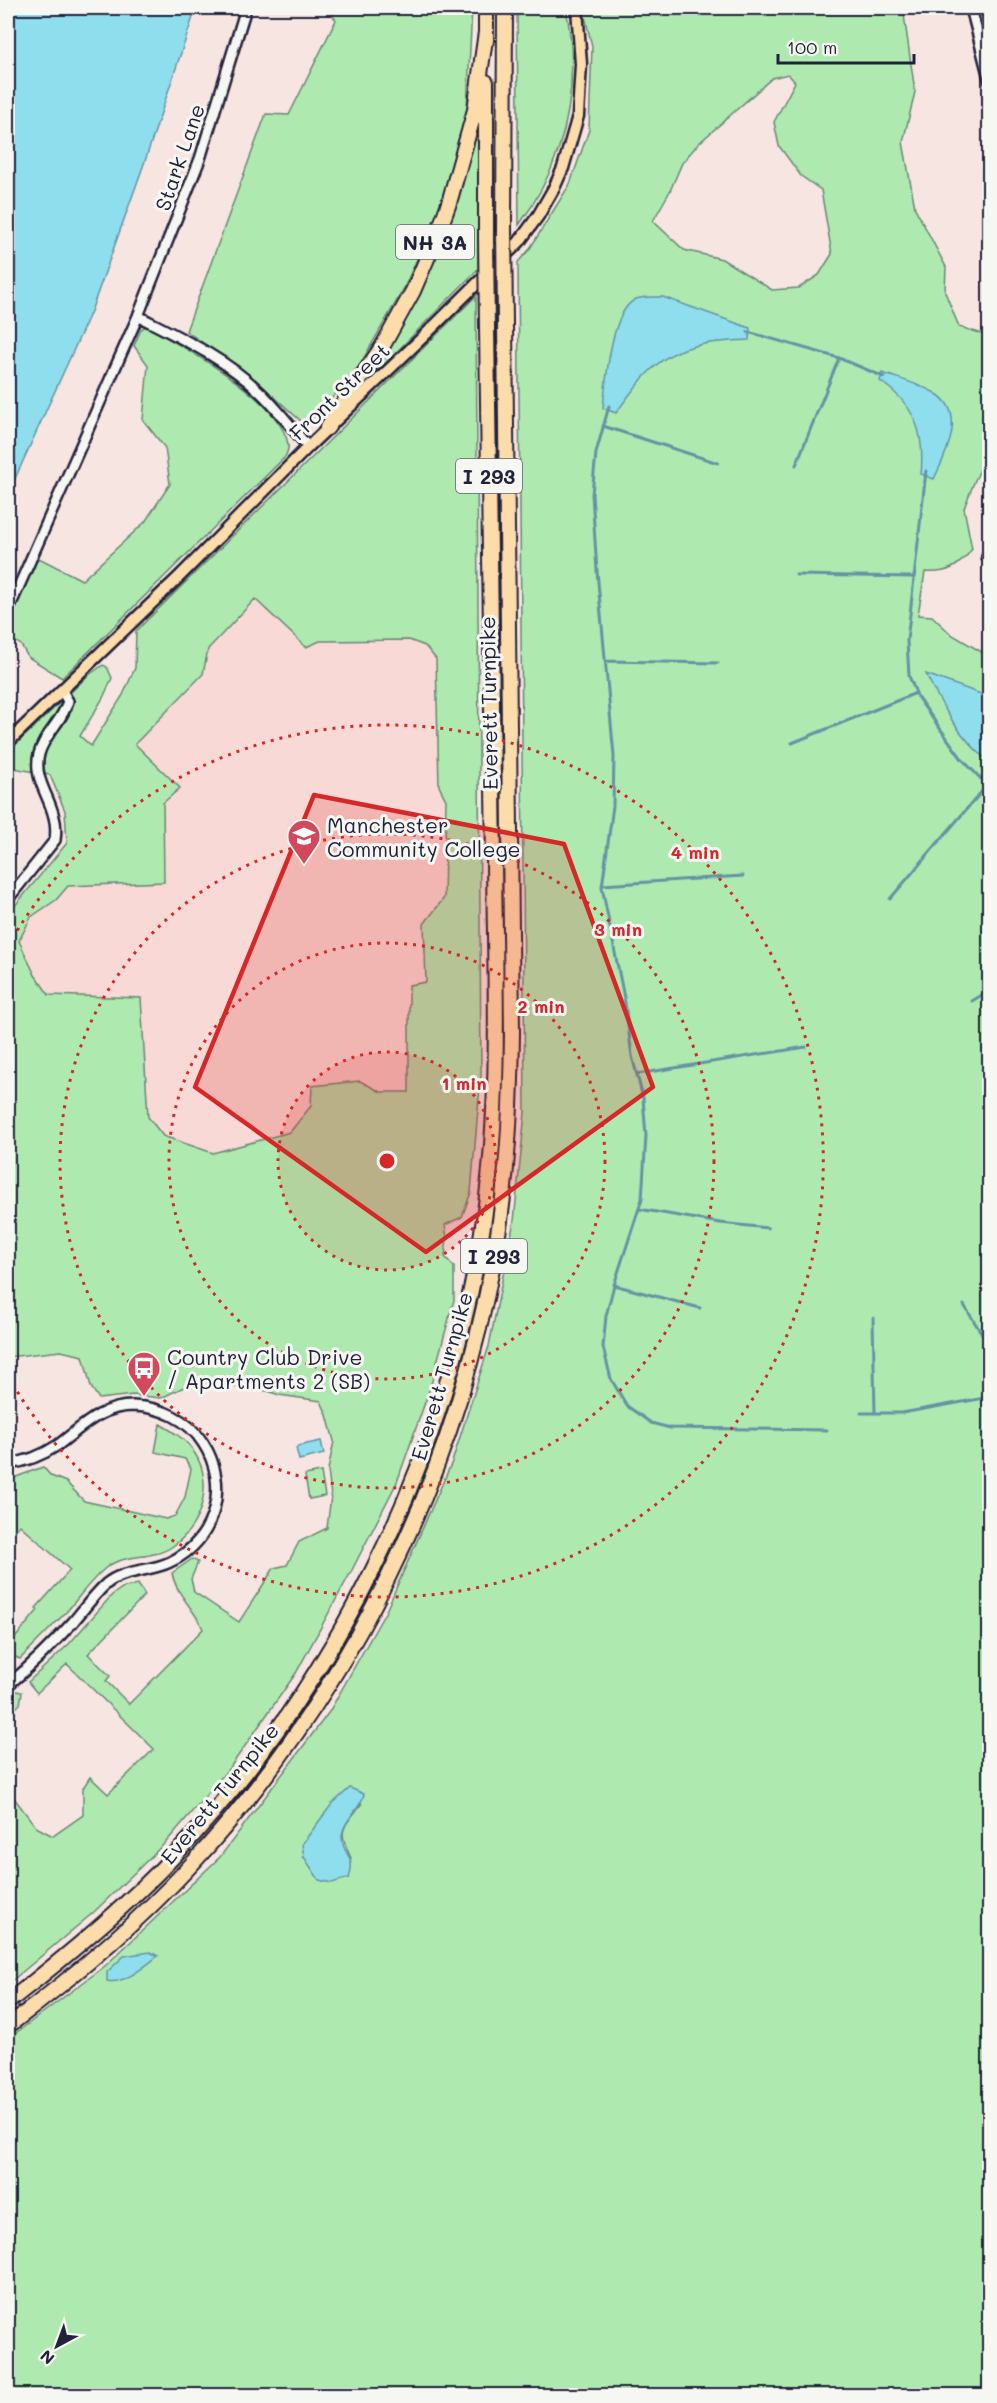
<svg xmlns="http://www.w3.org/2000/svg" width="997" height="2403" viewBox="0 0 997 2403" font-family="Mali,sans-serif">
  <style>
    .built { fill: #f8d9d5 }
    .green { fill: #aeeaaf; stroke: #688675; stroke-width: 1.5; fill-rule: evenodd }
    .water { fill: #8fdeed; stroke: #6393a6; stroke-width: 1.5 }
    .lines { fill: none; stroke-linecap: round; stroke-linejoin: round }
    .stream { stroke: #6393a6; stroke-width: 3 }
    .minor-casing { stroke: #22223b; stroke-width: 14 }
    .major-casing { stroke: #22223b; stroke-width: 15 }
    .highway-casing { stroke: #22223b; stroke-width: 18 }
    .minor { stroke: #f6f6f2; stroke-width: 9 }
    .major { stroke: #fddcac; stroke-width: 10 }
    .highway { stroke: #fddcac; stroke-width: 14 }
    .highway-bridge-casing { stroke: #22223b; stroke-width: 18; stroke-linecap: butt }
    .highway-bridge { stroke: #fddcac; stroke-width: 14 }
    .marked { fill: #d62828; fill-opacity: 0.2; stroke: #d62828; stroke-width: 4.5; stroke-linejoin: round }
    .ring { fill: none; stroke: #d62828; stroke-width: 3; stroke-dasharray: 3 6 }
    .labels { text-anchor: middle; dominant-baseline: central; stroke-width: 6; stroke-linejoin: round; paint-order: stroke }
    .shield { fill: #f6f6f2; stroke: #626272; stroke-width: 1.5 }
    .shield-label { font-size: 20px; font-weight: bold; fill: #22223b }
    .street-label { font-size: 21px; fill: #22223b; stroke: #f6f6f2 }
    .poi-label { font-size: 21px; fill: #22223b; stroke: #f6f6f2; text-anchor: start }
    .centre { fill: #d62828; stroke: #f6f6f2; stroke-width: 3 }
    .ring-label { font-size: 18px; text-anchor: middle; font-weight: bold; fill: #d62828; stroke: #f6f6f2; stroke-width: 6; stroke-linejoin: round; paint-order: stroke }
  </style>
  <rect width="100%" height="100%" fill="#f7e5e1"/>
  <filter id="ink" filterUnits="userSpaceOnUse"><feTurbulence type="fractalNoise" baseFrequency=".0167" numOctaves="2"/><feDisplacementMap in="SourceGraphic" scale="12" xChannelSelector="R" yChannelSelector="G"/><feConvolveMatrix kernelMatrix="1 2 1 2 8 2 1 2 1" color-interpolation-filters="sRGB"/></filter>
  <g filter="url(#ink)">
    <path class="built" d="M255,599L306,647L320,641L410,640L425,646L436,659L439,786L446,800L444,899L424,924L426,982L409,985L410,1092H381L360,1081L311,1106L290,1132L213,1153L163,1136L148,1117L140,998L49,995L35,975L19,941L31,917L56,900L68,886L163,882V803L135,744L203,674L208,649Z"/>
    <path class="green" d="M327,8H472L467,108L443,201L404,288L359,366L318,415L302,422L256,380L186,331L266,114L289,115L336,20Z
      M517,8H566C581,87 567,159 519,225Z
      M583,8H903L915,92L903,142L915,208L946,267L945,292L959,327L990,336L989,452L975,480L964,508L972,549C959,567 947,574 925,572L918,615L932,616L951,634L990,657L989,2395L8,2396V2039L105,1966L220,1857L329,1712L386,1611L452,1462L489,1346L514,1221L525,1113L518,262L529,250L570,184L589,130L592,46ZM788,74L795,82L774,122L779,146L801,176L821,190L832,254L819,275L799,288L772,290L722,259L684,250L653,221L670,191L682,163L698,144L772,78ZM362,1803C344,1828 336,1828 351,1858L304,1857Z
      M473,139L478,140V269L364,385L362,384C379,358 398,332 412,305C440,252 458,197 473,139Z
      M476,296L481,1074L471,1192L462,1217L445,1225L447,1238L445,1257L454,1267V1300L430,1388L397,1482L352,1570L296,1673L231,1766L167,1841L94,1912L8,1984V1790L36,1827L53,1836L83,1815V1788L90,1777L108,1794L154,1749L67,1664L37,1693L28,1682L69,1644L112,1595L122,1588L138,1584L145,1595L88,1654L110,1676L106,1681L129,1704L203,1629C195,1609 176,1595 172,1573L192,1559L198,1562L191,1579L194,1592L239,1622L274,1568L287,1565L299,1542L327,1528L331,1496L328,1470L334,1441L327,1415L321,1401L279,1395L268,1391L236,1387H204L188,1385L161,1398L133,1395L99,1399L91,1387L83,1356L61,1351L8,1357V914L67,843L65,811L50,775L14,768L8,774V752L89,675L103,665L107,667L112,678L103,698L80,736L91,746L123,695L135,668L136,631ZM255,599L306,647L320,641L409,640L425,646L436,659L439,786L446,800L444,898L424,924L426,982L409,985V1092H381L360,1081L312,1086L311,1106L290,1132L213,1153L163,1136L148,1117L141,998L49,995L35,975L19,941L31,917L56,900L68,886L164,882L163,803L180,788L135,744L203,674L208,649Z
      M146,326C184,347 280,399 288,444C289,448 287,453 285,457L62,678L28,657L21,645L8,636V620L37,557L82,580L145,522L170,484L165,448L143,420L148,365L134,346L141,329Z
      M160,1424C172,1431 184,1438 192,1449C215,1480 203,1525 173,1546C154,1560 128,1553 108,1566C92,1578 81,1595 68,1610C52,1627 36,1643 20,1659L9,1654L11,1643L38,1610L36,1608L70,1570L20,1525L8,1539V1480L43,1467L51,1476L66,1482L84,1501L166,1519L175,1516L185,1497L191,1469L185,1459L155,1452Z
      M321,1472L325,1496L309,1499L305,1475Z
      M16,1691L22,1692L20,1704L8,1716V1698Z"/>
    <path class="water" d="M8,8H196L145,161L90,314L8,494Z
      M663,297L750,328L749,340C674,343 659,353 616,413L603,408C606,382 610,311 636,299C643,296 655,297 663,297Z
      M882,373C899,379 920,384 935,393C968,412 946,454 934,479L921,474C925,432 915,405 880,381Z
      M926,674L989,697V762C961,739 942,707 926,674Z
      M321,1441L324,1454L299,1460L296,1448L298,1446Z
      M350,1788L364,1794C361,1810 342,1821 342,1837C341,1854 357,1854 349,1878L332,1883L319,1880L304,1857L302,1844L332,1804Z
      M150,1952L158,1956C145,1966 124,1985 107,1981V1972L124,1956Z"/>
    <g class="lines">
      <path class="stream" d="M748,332L839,358L884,377
        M609,406L596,453L592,494L597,571L614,756L613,806L602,887L625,1003L632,1056L643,1098L646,1136L642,1199L614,1285L606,1316L603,1347L611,1379L627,1406L651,1423L670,1428L827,1430
        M603,426L718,463
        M796,465L839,358
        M926,471L907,641L909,676L918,698L962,759L980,778L990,785
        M796,575L914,577
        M606,661L718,663
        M792,743L916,693
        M602,885L743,876
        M890,899L988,784
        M972,1001L990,990
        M637,1074L806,1047
        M639,1209L720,1223L768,1228
        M614,1285L700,1308
        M964,1305L990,1347
        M873,1318L875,1413
        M861,1413H902L990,1397"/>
      <defs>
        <path id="minor" d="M971,8L990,82
          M138,316C181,338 224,358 259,391C277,408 292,428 308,447
          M987,557L990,558
          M8,611L138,316L200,159L246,8
          M8,899L55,840C56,833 56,824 54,817C49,795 33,778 39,754C44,734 63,721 68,701L62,691
          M8,1464C26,1462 43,1455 58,1445C82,1427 101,1406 133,1406C161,1407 188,1419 203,1443C230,1484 216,1541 170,1562C150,1572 124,1569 106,1584C94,1595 84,1609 73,1622C53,1644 31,1666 8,1685"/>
        <path id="major" d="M8,742L180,576L308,447L422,338L519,242L538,216L554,188L563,168L578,116L581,64L577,8"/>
        <path id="highway" d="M486,41V8
          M486,82V238
          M504,227L505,8
          M327,428L382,347L413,291L438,233L449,203L475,110L486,32
          M8,2002C66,1957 123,1910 174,1856C334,1686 442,1469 481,1238C502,1114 495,987 494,861C492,683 490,505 487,327
          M8,2026C73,1977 136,1925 191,1865C349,1693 456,1478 496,1247C508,1176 511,1105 512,1033L505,323"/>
      </defs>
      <use href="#minor" class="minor-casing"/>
      <use href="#major" class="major-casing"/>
      <use href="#highway" class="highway-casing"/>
      <use href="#minor" class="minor"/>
      <use href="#major" class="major"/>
      <use href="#highway" class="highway"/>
      <defs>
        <path id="highway-bridge" d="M504,227L505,323
          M486,238L487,327"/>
      </defs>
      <use href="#highway-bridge" class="highway-bridge-casing"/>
      <use href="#highway-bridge" class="highway-bridge"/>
    </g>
  </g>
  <path class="marked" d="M314,795L564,844L653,1087L426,1252L195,1087Z"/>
  <circle cx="387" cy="1161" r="109" fill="#d62828" fill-opacity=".12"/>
  <g class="ring">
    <circle cx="387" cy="1161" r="109"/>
    <circle cx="387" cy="1161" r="218"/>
    <circle cx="387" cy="1161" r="327"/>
    <path d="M8 946A436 436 0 1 1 8 1376"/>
  </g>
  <defs>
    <symbol id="university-pin" viewBox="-11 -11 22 30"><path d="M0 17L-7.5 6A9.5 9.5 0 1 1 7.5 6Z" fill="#d1495b" stroke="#f6f6f2"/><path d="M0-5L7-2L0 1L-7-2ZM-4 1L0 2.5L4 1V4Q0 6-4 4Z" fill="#fff"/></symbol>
    <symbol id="bus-pin" viewBox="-11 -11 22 30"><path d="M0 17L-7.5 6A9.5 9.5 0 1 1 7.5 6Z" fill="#d1495b" stroke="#f6f6f2"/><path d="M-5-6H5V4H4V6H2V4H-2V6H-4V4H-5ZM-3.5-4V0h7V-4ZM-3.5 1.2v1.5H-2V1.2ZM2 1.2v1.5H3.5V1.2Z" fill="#fff"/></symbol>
  </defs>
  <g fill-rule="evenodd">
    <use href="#university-pin" x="285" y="817" width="38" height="52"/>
    <use href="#bus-pin" x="125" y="1349" width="38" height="52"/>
  </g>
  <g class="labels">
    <g class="shield">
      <rect x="396" y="225" width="78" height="34" rx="4.5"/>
      <rect x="456" y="459" width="66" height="34" rx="4.5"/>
      <rect x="461" y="1239" width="66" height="34" rx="4.5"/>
    </g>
    <g class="shield-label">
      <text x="435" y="242">NH 3A</text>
      <text x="489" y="476">I 293</text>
      <text x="494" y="1256">I 293</text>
    </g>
    <g class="street-label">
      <text transform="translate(179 157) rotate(-71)">Stark Lane</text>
      <text transform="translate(339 391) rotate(-44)">Front Street</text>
      <text transform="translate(488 703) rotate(-91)">Everett Turnpike</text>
      <text transform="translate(441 1376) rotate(-74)">Everett Turnpike</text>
      <text transform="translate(219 1793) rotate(-51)">Everett Turnpike</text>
    </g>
    <g class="poi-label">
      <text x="327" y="824">Manchester<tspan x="327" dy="24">Community College</tspan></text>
      <text x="167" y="1356">Country Club Drive<tspan x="167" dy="24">/ Apartments 2 (SB)</tspan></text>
    </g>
  </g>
  <circle cx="387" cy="1161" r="9" class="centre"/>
  <g class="ring-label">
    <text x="695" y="859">4 min</text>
    <text x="618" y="936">3 min</text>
    <text x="541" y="1013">2 min</text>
    <text x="464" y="1090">1 min</text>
  </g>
  <rect width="997" height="2403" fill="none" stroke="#f6f6f2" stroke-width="30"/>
  <rect x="15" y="15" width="967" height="2373" fill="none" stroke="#22223b" stroke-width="2" filter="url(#ink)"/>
  <g transform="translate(57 2346) rotate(221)" stroke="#f6f6f2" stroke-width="4.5" paint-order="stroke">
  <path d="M0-4.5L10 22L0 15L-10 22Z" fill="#22223b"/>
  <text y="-9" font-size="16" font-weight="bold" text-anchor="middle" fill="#22223b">N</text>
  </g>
  <path d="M778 54v9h136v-9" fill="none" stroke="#22223b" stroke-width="3"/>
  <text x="787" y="54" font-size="18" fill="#22223b" stroke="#f6f6f2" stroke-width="4.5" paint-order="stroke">100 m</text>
</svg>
